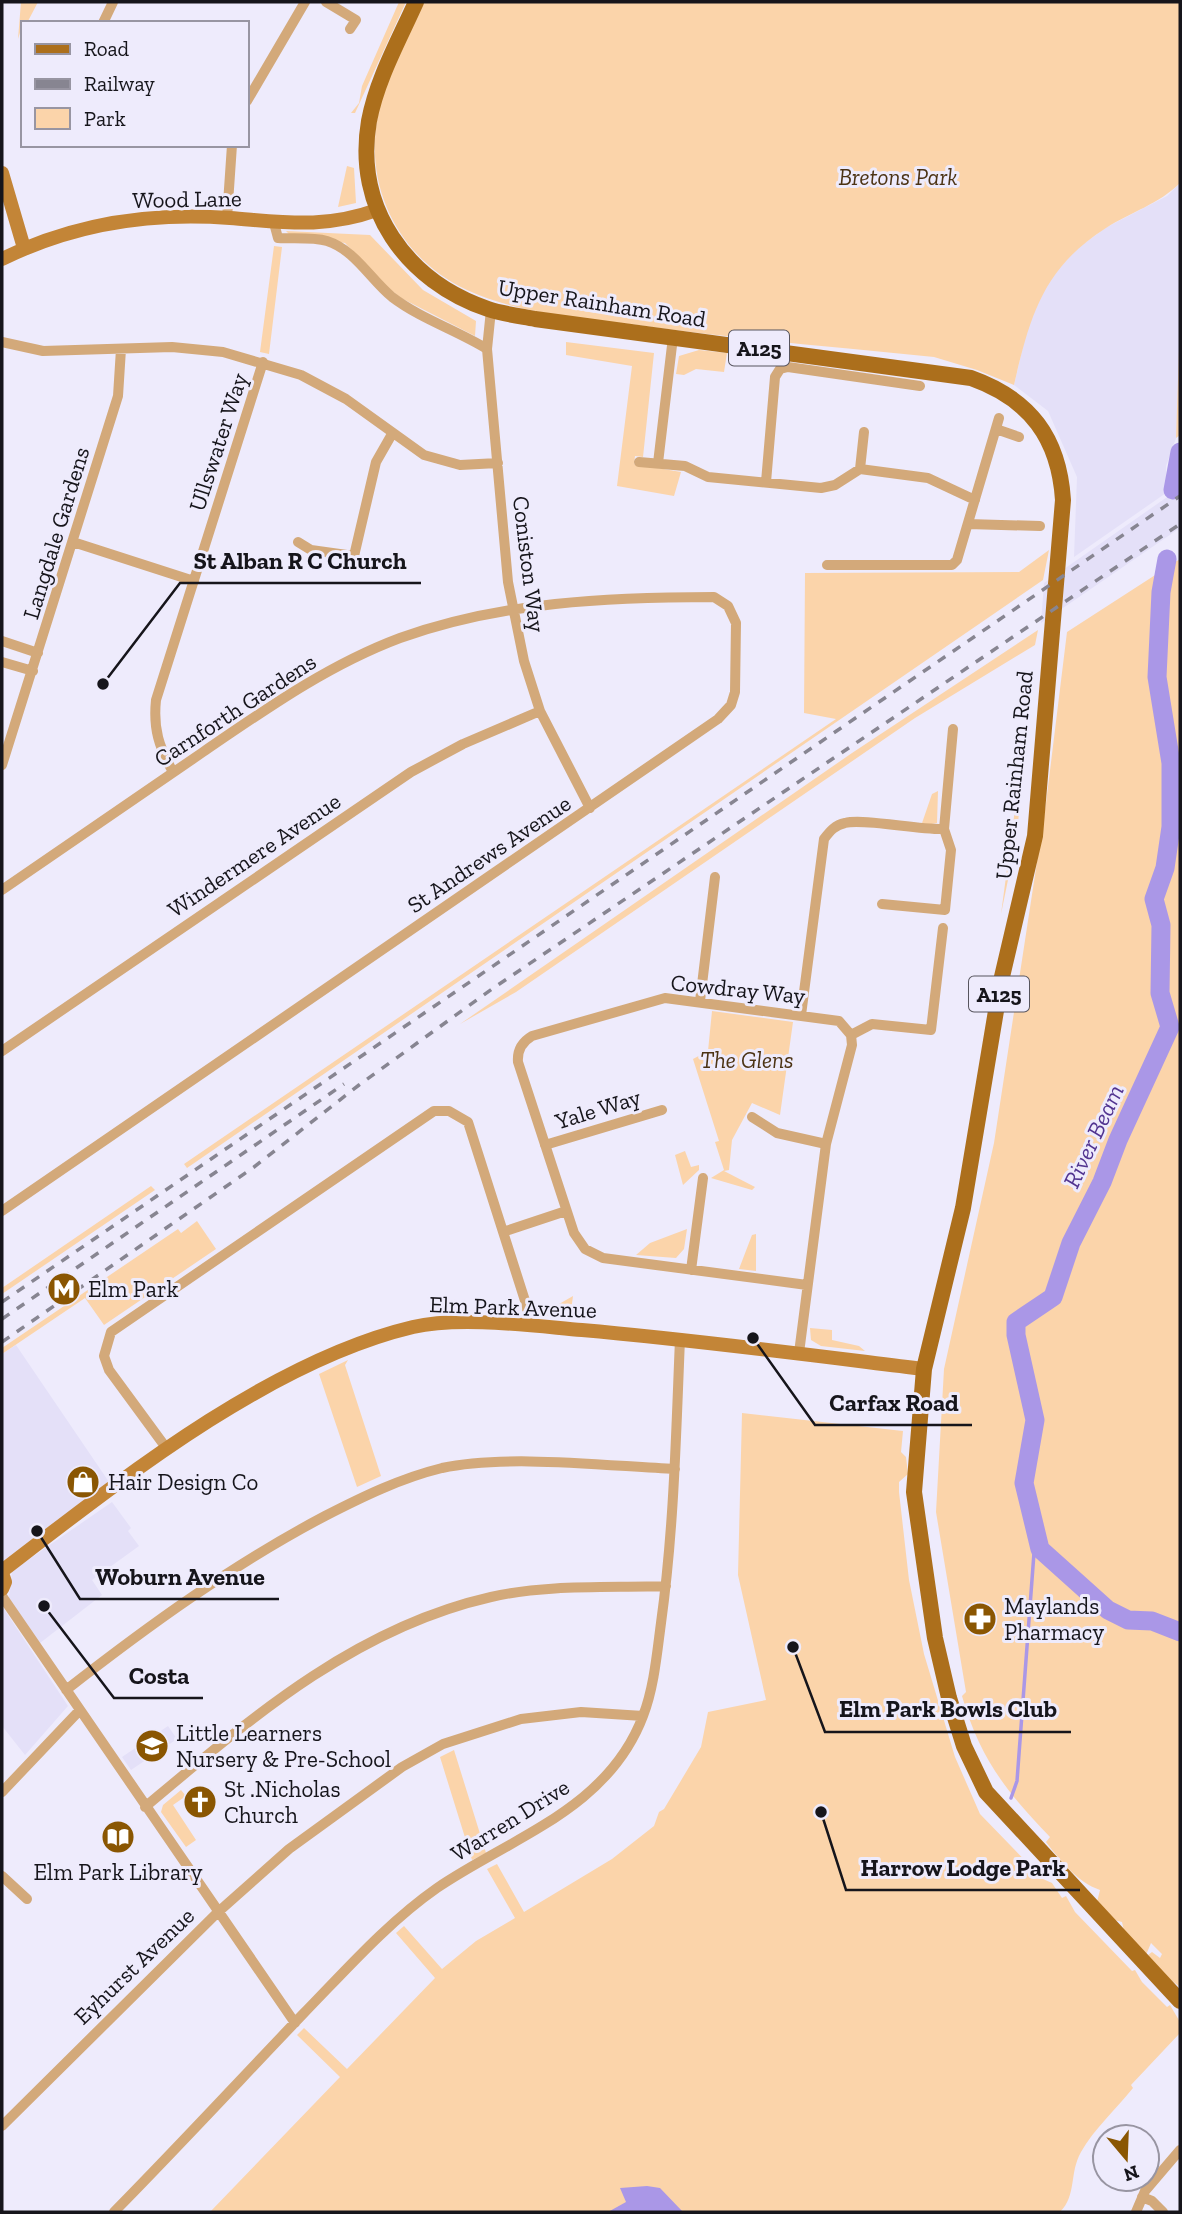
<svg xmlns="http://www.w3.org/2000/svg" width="1182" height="2214" viewBox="0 0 1182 2214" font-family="'Zilla Slab',serif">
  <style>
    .built { fill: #e4e0f8 }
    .green { fill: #fbd4aa }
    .water { fill: #aa97e7 }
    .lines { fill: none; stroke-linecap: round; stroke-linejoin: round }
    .stream { stroke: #aa97e7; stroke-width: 3.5 }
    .river { stroke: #aa97e7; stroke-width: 19 }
    .street { stroke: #d3a97a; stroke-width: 10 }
    .secondary { stroke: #c38537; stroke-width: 14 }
    .primary { stroke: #ac6f1c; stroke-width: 16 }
    .rail { stroke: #878591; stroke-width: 3.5; stroke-dasharray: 9 9; stroke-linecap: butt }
    .labels { text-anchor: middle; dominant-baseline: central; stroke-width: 6; stroke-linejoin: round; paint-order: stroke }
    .shield { fill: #eeebfc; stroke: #57555e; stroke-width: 2 }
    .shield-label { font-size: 21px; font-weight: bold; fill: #16151b }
    .park-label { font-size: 23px; font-style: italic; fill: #4c3314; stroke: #eeebfc }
    .street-label { font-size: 23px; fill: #16151b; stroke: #eeebfc }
    .poi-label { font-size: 23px; fill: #16151b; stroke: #eeebfc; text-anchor: start }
    .water-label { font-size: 24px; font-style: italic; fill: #523490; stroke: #eeebfc }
    .leader { fill: none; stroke: #16151b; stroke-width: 2.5 }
    .callout-dot { fill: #16151b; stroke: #eeebfc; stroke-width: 2.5 }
    .callout-label { font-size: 24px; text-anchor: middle; font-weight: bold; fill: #16151b; stroke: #eeebfc; stroke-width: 6; stroke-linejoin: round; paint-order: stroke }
  </style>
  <rect width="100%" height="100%" fill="#eeebfc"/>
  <path class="built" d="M1180,183V350L1176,438L1166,466V493L1074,557L1077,477L1048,411L1014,385L1028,325L1045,285L1075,250L1107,227L1167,196Z
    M1180,488V528L1041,623L1044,583Z
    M16,1345L109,1482L3,1561L2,1354Z
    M112,1502L131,1528L128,1531L139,1546L92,1580L102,1595L40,1643L9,1598L12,1571Z
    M2,1606L68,1706L25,1755L2,1726Z
    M168,1726L177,1739L131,1770L122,1757Z"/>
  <path class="green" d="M21,2H38L27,23H23L18,39Z
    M399,2H406L355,113H351L359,103L362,86Z
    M422,2H1180V183C1159,204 1131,212 1106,228C1043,268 1030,316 1014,385L977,370L934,357C836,347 736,339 638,325C582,318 519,314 467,290C402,260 365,192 377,121C384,79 404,39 422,2Z
    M347,166L354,168L356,203L338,207Z
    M286,231L370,235L423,290L476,321L475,336L401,298L387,287L345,243L289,234Z
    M274,246L282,247L269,354L260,352Z
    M566,342L654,353L643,457L635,456L634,464L681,472L674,496L617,486L632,366L566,355Z
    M699,350L727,353L724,372L696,369L684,375L676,374L679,356Z
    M1179,350L1180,435L1176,438Z
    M1049,550L1043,580L187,1168L184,1164L836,719L804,713L805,573L1019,572Z
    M1180,559V1987L1158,1970L1148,1955L1152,1952L1160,1958L1162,1954L1151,1943L1146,1955L1124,1931L1122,1922L1114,1920L1097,1902L1100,1890C1077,1882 1060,1860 1046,1842L1050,1837C1006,1791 980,1759 962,1696L966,1692L936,1512L944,1369L994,1143L1046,803L1067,632Z
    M1038,630L1035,645L915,718L516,992L460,1024L852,753Z
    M1026,727L1017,836L1001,914Z
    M938,791L937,823L921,826L932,794Z
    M712,1011L793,1022L780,1115L752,1103L732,1140L729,1170L724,1171L755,1187L752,1190L711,1178L724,1170L715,1142L719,1141L693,1059L708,1051Z
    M685,1151L691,1167L699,1165V1170L683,1185L675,1155Z
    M151,1186L155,1190L2,1294V1288Z
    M197,1221L216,1249L104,1325L85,1298L2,1354V1348L178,1229L181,1233Z
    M687,1229L684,1249L676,1258L636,1255L650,1243Z
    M756,1234V1271L739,1269L752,1235Z
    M573,1296L570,1318L540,1315Z
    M810,1328L832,1330V1340L859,1346L865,1351L821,1346L811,1340Z
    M348,1360L345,1365L381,1476L357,1487L319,1374Z
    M742,1413L903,1431L901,1452L906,1457L908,1474L899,1482V1492L909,1580L924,1654L955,1757L980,1814L1043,1879L1052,1883L1062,1898L1066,1896L1075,1912L1132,1971L1135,1970L1142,1982L1167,2007L1170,2005L1180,2022V2033L1131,2085L1133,2088C1117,2108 1094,2129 1081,2152C1069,2173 1077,2195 1060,2212H210L340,2077L297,2035L304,2028L347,2069L435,1978L396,1933L404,1926L442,1969L476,1941L515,1918L487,1869L497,1864L524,1912L612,1859L654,1826L659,1812L664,1809L701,1747L708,1712L766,1700L738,1575Z
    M454,1750L486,1853L472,1860L440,1757Z
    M181,1790L186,1796L173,1805L196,1840L186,1847L161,1812L163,1805Z"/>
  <path class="water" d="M647,2186L660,2188L683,2212H608L626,2202L620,2188Z"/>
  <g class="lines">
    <path class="stream" d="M1011,1798L1017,1781L1036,1526"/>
    <path class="river" d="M1173,490L1180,452
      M1167,559L1161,592L1157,677L1171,763V827L1165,868L1154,899L1161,925L1160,993L1170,1027L1118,1140L1102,1182L1071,1243L1053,1297L1016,1322V1335L1035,1420L1024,1483L1040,1549L1108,1610L1128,1620L1152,1621L1180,1632"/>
    <path class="street" d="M326,2L356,20L350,29
      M103,23L113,2
      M247,101L305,2
      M227,218L232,145
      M274,223L278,238C293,239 313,237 327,241C355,250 370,279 392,297C421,319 456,330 487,349
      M491,310L487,349L508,582L524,661L540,711L590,808
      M2,342L43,351L172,347L223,352L301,375L346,399L424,455L460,465L498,463
      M996,429L1019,437
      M639,462L685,466L708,477L821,488L835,485L860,469L928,478L975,500
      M658,463L673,337
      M860,469L864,432
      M766,482L775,377L780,369L788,367L920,386
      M968,524L1040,526
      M73,542L194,581
      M298,542L311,550L354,556L376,462L392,434
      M827,565H952L957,560L999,418
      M2,641L38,653
      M2,662L33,671
      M2,765L118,396L121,349
      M173,772C159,747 153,729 156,700L263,362
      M2,890C69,844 136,798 203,752C266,709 328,665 400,638C500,602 609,597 714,597L728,606L736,623L735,692L731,705L718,719L2,1211
      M882,904L945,910L951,850L944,829
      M700,1001L715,877
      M801,1015L824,839C830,831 835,825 845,823C863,818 918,830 944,829L953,729
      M851,1035L872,1024L931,1030L943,928
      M2,1051L411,772L463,744L540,711
      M752,1117L777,1133L826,1144
      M545,1145L662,1110
      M503,1232L566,1211
      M691,1270L703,1178
      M799,1353L826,1144L852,1045L851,1035L839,1021L665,998L532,1036C522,1042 517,1050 518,1062L574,1233L585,1249L603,1258L807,1285
      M167,1449L109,1370L104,1356L111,1332L434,1111H449L468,1122L527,1307L528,1325
      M2,1596L295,2023
      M66,1690C148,1626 232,1565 325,1516C362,1497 401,1478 442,1468C506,1454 608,1466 675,1469
      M2,1792L79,1711
      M145,1807C250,1719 354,1628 491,1597C547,1584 609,1588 666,1586
      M2,1876L27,1899
      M2,2126L217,1913L289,1849L402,1767L443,1744L521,1719L581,1712L643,1716
      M1142,2197L1152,2201L1163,2212
      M114,2212C178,2147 240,2080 303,2014C346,1970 387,1923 437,1888C512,1837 608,1809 643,1716C654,1688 657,1653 661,1623C674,1529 676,1434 680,1339
      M1136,2212L1145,2191L1180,2150"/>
    <path class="secondary" d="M2,173L24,248
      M2,259C73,224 151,212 230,218C284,222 324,229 377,210
      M2,1571C118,1482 269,1361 413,1327C460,1316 534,1326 582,1330C696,1340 810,1355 924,1369
      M2,1573L5,1582L2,1589"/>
    <path class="primary" d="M416,2C399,40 377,79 369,121C354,208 406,281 488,309C503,314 519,316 535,319L971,378C1030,399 1059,438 1063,500L1035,836L1001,981L963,1208L924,1369L914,1492L935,1638L949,1698L964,1746L986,1792L1180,2001"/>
    <path class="rail" d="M2,1302L1180,496
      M2,1319L344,1084
      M2,1342L254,1167L359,1085L492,989L1180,524"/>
  </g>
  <defs>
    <symbol id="metro-disc" viewBox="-11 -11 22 22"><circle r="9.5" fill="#8a5602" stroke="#eeebfc"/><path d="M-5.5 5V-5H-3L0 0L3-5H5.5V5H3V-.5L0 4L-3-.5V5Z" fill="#fff"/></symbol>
    <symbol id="shop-disc" viewBox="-11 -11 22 22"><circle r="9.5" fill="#8a5602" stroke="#eeebfc"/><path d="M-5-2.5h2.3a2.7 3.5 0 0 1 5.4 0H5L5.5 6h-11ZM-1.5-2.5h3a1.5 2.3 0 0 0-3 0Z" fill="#fff"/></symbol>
    <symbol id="pharmacy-disc" viewBox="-11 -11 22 22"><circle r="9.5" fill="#8a5602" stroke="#eeebfc"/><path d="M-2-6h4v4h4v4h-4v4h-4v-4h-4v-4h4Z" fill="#fff"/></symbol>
    <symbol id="school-disc" viewBox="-11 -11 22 22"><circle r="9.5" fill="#8a5602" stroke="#eeebfc"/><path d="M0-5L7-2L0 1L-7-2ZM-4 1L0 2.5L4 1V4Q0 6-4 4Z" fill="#fff"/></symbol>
    <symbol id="church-disc" viewBox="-11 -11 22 22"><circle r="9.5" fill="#8a5602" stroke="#eeebfc"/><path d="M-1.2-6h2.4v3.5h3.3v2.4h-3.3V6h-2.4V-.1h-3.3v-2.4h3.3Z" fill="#fff"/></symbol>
    <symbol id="library-disc" viewBox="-11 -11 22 22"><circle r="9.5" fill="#8a5602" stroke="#eeebfc"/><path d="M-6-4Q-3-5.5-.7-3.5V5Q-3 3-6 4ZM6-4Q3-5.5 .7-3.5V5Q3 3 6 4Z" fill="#fff"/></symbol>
  </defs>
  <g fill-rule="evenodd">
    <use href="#metro-disc" x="45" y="1270" width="38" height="38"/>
    <use href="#shop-disc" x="64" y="1463" width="38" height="38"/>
    <use href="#pharmacy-disc" x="961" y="1600" width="38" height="38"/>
    <use href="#school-disc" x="133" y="1727" width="38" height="38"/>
    <use href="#church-disc" x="181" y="1783" width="38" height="38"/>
    <use href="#library-disc" x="99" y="1818" width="38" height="38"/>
  </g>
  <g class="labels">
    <g class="shield">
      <rect x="729" y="330.5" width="60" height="35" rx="5"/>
      <rect x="969" y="976.5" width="60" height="35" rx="5"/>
    </g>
    <g class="shield-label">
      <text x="759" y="348">A125</text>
      <text x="999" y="994">A125</text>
    </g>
    <g class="park-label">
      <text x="898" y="177">Bretons Park</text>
      <text x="747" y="1060">The Glens</text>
    </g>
    <g class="street-label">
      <text transform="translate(187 199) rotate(-1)">Wood Lane</text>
      <text transform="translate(602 303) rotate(9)">Upper Rainham Road</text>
      <text transform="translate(218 442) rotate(-72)">Ullswater Way</text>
      <text transform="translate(56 533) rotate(-73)">Langdale Gardens</text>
      <text transform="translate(529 564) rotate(83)">Coniston Way</text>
      <text transform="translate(235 710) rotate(-33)">Carnforth Gardens</text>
      <text transform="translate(1014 775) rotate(-84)">Upper Rainham Road</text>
      <text transform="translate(489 854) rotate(-34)">St Andrews Avenue</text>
      <text transform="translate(254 855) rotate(-34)">Windermere Avenue</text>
      <text transform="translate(738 989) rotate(6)">Cowdray Way</text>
      <text transform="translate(598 1109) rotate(-17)">Yale Way</text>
      <text transform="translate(513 1307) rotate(2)">Elm Park Avenue</text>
      <text transform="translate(510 1820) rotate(-32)">Warren Drive</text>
      <text transform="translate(134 1966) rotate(-44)">Eyhurst Avenue</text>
    </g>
    <g class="poi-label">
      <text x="88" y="1289">Elm Park</text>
      <text x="108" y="1482">Hair Design Co</text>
      <text x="1004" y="1606">Maylands<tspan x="1004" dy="26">Pharmacy</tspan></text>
      <text x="176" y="1733">Little Learners<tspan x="176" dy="26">Nursery &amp; Pre-School</tspan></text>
      <text x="224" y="1789">St .Nicholas<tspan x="224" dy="26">Church</tspan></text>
      <text x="118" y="1872" text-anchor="middle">Elm Park Library</text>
    </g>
    <g class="water-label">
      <text transform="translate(1093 1136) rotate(-65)">River Beam</text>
    </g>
  </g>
  <path class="leader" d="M103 684L180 583H421M753 1338L815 1425H972M37 1531L80 1599H279M44 1606L114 1698H203M793 1647L825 1732H1071M821 1812L846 1890H1080"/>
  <g class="callout-dot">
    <circle cx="103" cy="684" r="7"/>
    <circle cx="753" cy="1338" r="7"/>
    <circle cx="37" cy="1531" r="7"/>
    <circle cx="44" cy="1606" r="7"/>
    <circle cx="793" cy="1647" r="7"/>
    <circle cx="821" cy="1812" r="7"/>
  </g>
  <g class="callout-label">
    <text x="300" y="569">St Alban R C Church</text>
    <text x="894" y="1411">Carfax Road</text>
    <text x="180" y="1585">Woburn Avenue</text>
    <text x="159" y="1684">Costa</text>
    <text x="948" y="1717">Elm Park Bowls Club</text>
    <text x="963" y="1876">Harrow Lodge Park</text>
  </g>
  <rect width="1182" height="2214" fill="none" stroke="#16151b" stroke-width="7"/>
  <rect x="21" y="21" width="228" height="126" fill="#eeebfc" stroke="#9895a2" stroke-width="2"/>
  <rect x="35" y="44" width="35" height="10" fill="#ac6f1c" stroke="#9895a2" stroke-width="2"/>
  <text x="84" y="56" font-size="21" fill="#16151b">Road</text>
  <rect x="35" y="79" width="35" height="10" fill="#878591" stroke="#9895a2" stroke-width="2"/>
  <text x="84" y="91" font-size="21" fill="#16151b">Railway</text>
  <rect x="35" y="108" width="35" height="21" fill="#fbd4aa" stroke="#9895a2" stroke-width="2"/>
  <text x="84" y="126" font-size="21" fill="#16151b">Park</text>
  <g transform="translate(1126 2158) rotate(161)"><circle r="33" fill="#eeebfc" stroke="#9895a2" stroke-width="2"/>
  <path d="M0-5L12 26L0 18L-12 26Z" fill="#8a5602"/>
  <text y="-10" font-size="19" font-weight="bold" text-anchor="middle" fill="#16151b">N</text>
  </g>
</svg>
